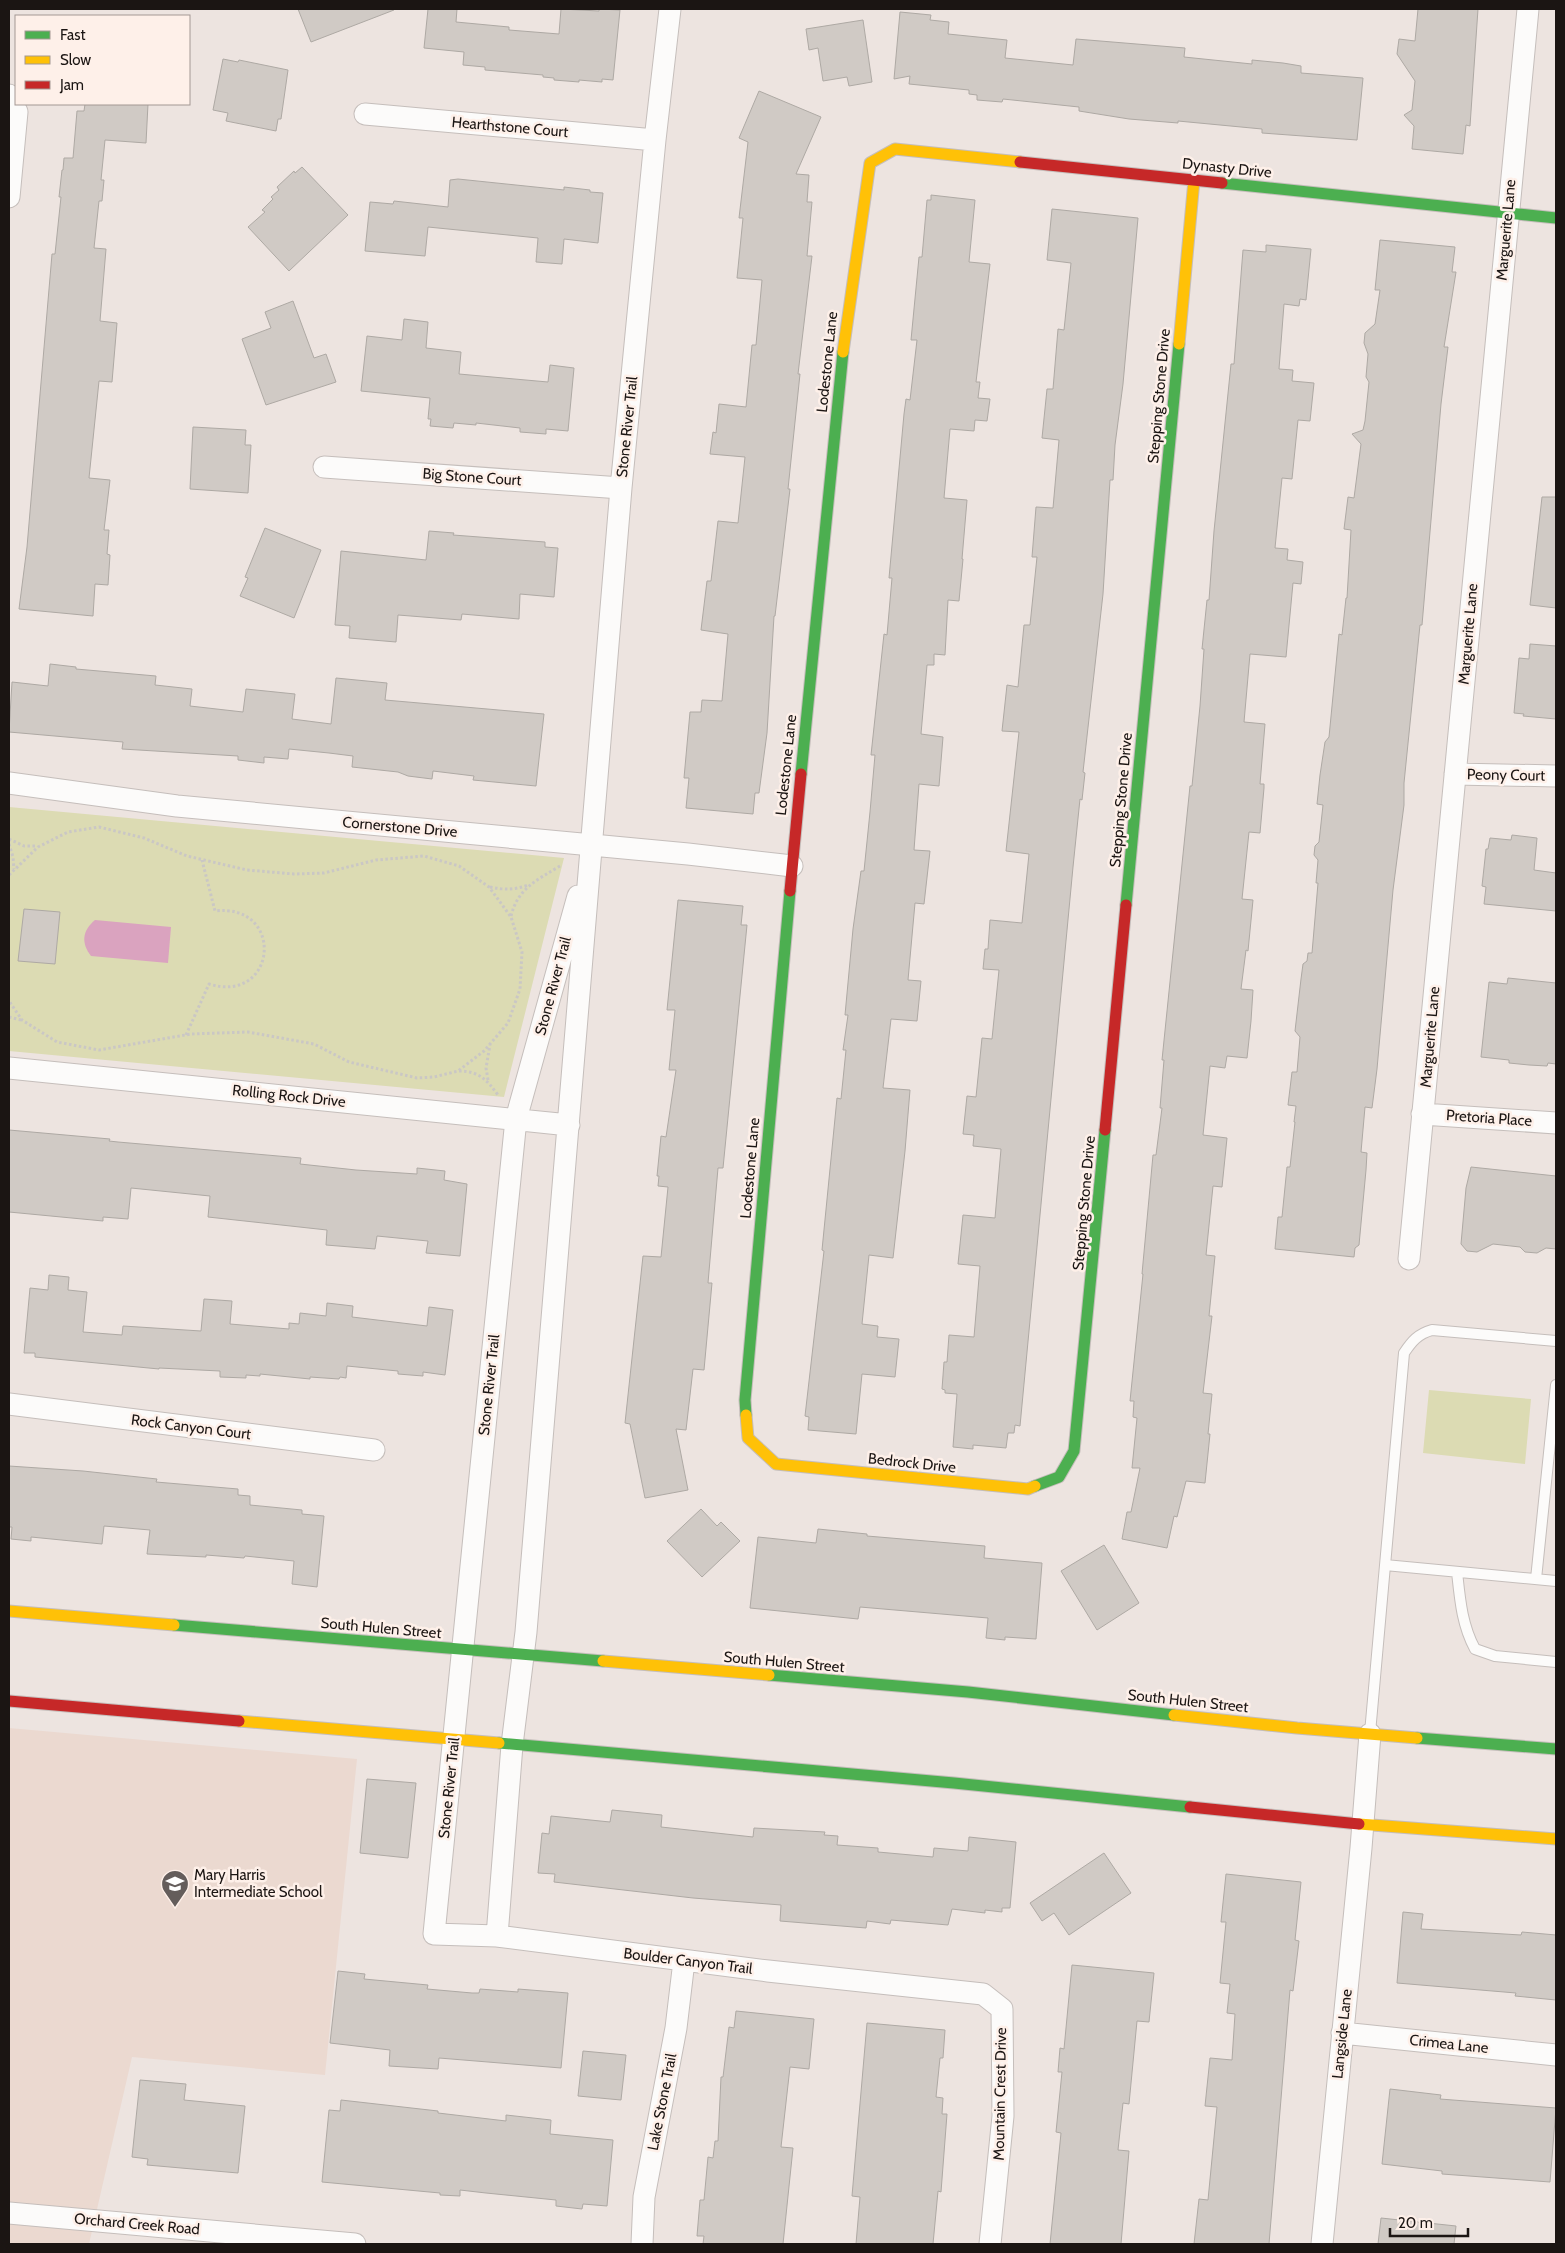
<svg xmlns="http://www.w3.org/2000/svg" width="1565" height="2253" viewBox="0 0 1565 2253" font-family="Cabin,sans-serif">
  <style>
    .built { fill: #ebd9d0 }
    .green { fill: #dcdbb3 }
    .water { fill: #daa3bf }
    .building { fill: #d0cac5; stroke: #aea9a4 }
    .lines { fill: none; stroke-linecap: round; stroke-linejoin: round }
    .lane-casing { stroke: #c5bebb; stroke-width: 12 }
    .street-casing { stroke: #c5bebb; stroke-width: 23 }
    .fast-casing { stroke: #c5bebb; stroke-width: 13 }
    .slow-casing { stroke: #c5bebb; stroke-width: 13 }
    .jam-casing { stroke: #c5bebb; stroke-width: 13 }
    .path { stroke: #cac7c5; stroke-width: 3; stroke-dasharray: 2.5 2.5; stroke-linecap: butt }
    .lane { stroke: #fcfbfa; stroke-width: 10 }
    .street { stroke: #fcfbfa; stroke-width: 21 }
    .fast { stroke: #4caf50; stroke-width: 11 }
    .slow { stroke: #ffc107; stroke-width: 11 }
    .jam { stroke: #c62828; stroke-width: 11 }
    .labels { text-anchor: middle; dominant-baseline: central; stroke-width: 5; stroke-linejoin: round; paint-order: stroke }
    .street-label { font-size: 15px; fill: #1b1513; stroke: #fef0e9 }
    .poi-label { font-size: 15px; fill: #1b1513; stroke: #fef0e9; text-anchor: start }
  </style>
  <rect width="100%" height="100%" fill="#ede4e0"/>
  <path class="built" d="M9,1728L357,1759L325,2075L132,2057L89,2244H9Z"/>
  <path class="green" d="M9,807L564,858L504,1097L9,1051Z
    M1429,1390L1531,1399L1525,1464L1423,1453Z"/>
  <path class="water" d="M95,920L171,927L168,963L91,956C81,943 82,931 95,920Z"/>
  <path class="building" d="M298,9H394V10L311,42Z
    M428,9H457L456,22L509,27V30L559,34L561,9L599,11V9L620,10L613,80L602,79V82L579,80V82L554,80V78L543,77V75L485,70V67L463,65L464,52L424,48Z
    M1418,9H1478L1470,126L1466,125L1463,154L1412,149L1414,126L1404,115L1412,110L1415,81L1397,54L1399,39L1415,41Z
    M900,12L931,15L930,20L949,22L948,34L1007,40L1005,58L1073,65L1076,39L1185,48L1184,57L1252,64V60L1283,63L1301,66V73L1363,78L1357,140L1262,133V129L1178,121V123L1129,119L1079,111V107L1003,99L1002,102L977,100V95L969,94V90L909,84L910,76L894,79Z
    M863,20L872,82L849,86L847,77L823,81L818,48L809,50L806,29Z
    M223,59L238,62L239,60L288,70L281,119H278L276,131L226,121L228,113L213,110Z
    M759,91L821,117L796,174L809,175L807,202H812L807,256H812L798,374H800L788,489H790L775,616H774L767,733L759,793H755L753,814L686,808L689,778H684L690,712H701L702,700L722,701L728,634L701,630L707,581H711L718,521L738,523L745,457L710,454L713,432L716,433L719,404L746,407L752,345H756L762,280L737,278L743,218H739L748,142L739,138Z
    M85,104H148L146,143L105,140L101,180H104L102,201H99L94,248L106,249L100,321L117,323L112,382L99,381L89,478L110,480L104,530H109L107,554L110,555L108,585L95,584L93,616L19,609L27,547L52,254H55L61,197H59L62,170H63L64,158H73L77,111H84Z
    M302,167L348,215L289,271L248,227L265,212L262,210L273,199L271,197L279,190L277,187L294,171L295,173Z
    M458,179L564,190V187L590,190V192L603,193L598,243L564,239L562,264L536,262L538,238L428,227L425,256L365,251L370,202L393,204L394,201L448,207L450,180Z
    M931,195L975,200L969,262L990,264L976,382H980L978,398L990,399L987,421L975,420L974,431L950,429L944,498L967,500L962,559H963L959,601L948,600L945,655L934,654V665H927L921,734L943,737L939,786L919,784L914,850L930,851L924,904L915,903L908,980L921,981L917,1021L891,1019L883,1088L910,1090L905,1151L893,1258L869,1255L862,1324L878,1326L877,1337L899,1339L895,1377L862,1374L856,1434L808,1430L809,1417L805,1416L824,1251L822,1250L837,1098L841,1099L846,1050H843L848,1015H845L853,929L861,871H864L870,812L875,755H871L884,634L887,635L892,578H889L904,414L906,399L910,400L917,340H911L919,257H922L927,200H931Z
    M1052,209L1138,218L1123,384L1115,445L1113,480H1110L1103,594L1083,772L1085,773L1082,800L1080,799L1073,867L1020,1426L1015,1425L1014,1433H1008L1006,1448L973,1445V1449L953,1447L957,1394L945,1393V1390L942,1389L944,1362H947L949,1335L974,1337L980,1266L958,1264L963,1215L995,1218L1001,1149L973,1146L974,1135L963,1134L967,1096L976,1097L982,1038L992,1039L999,970L983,969L985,949H988L990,920L1022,923L1029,854L1006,851L1019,732L1002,731L1007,685L1018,687L1024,625H1030L1037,557H1032L1036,507L1053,508L1059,440L1042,438L1047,389H1053L1058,329L1064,330L1071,263L1047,260Z
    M1380,240L1455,247L1452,272H1456L1444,347H1448L1441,404L1422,625H1420L1404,783V805L1393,890L1377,1069L1372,1108L1365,1107L1361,1152L1367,1153L1366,1170L1359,1245L1355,1248L1354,1257L1275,1249L1278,1217H1282L1287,1167H1290L1295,1122H1294L1296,1106L1288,1105L1292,1072H1297L1300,1037L1295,1031L1301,979L1303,964L1307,961L1308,953H1312L1318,883H1316L1318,860L1314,855L1315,846L1319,842L1323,805L1317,804L1320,775L1325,742L1329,737L1339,634L1342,635L1346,598H1347L1351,530L1344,529L1348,497L1354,498L1361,444L1352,434L1363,430L1365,421L1369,382L1366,377L1368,354L1364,343L1365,333L1375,324L1380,290H1375Z
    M1266,245L1311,249L1306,300L1300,299L1299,306L1284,304L1279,369L1293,370L1292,381L1314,383L1310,421L1298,420L1292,479L1282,478L1275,548L1288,549L1287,560L1303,562L1301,584L1293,583L1286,657L1250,654L1244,722L1265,724L1260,784H1264V788L1260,833L1249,832L1242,899L1253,900L1248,951L1246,950L1241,989L1253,990L1251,1021L1247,1058L1227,1056L1225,1068L1210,1066L1203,1135L1227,1138L1222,1187L1213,1186L1206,1255L1215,1256L1209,1316H1212L1203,1393L1212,1394L1208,1434H1210L1205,1483L1186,1481L1177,1517L1174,1516L1167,1548L1122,1539L1127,1512H1131L1140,1468H1132L1137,1418L1133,1417L1134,1401H1130L1143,1274H1142L1153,1155H1156L1162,1108H1160L1164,1060H1162L1190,786H1192L1200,706L1204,649H1202L1207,600H1209L1214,531L1231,364H1234L1243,250L1266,252Z
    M293,301L314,358L326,354L336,382L266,405L242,339L271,328L265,312Z
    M404,319L428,322L426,348L461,352L459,374L548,382L550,365L574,368L568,431L546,429V434L520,432V428L476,423V425L454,423L453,428L430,426L431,419H428L430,398L361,391L367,336L402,340Z
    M193,427L246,430L245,445H251L248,493L190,489Z
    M1542,497H1556V608L1530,605Z
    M265,528L321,550L294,618L240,596L248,578L245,577Z
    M429,531L454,533L453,535L545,542V547L558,548L554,597L520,594L519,619L462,614L461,620L398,615L396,642L349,638L350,626L335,625L341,551L426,560Z
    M1530,644L1556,646V719L1523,716L1524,714L1514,713L1519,658L1529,659Z
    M50,664L76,667V669L156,676L155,685L192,689L190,706L243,712L246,689L295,694L292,719L331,724L336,678L387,683L385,700L544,714L536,786L473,780L474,776L433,771L432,779L408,776L398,772L352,767L353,756L329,753L289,749L288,759L264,757V763L238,760V756L122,749L123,742L9,732L12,682L48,686Z
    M1512,835L1537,838L1534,870L1556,873V911L1484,904L1486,887L1482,886L1486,849H1488L1490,838L1511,840Z
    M678,900L743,906L741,925H747L723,1168H718L708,1283H712L704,1370L693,1369L686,1430L676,1429L688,1490L645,1498L630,1424L625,1423L643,1256L661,1257L668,1187L658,1186L659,1176H657L661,1136L666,1137L676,1070H669L675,1010H667Z
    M24,909L60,912L55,964L18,961Z
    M1508,978L1556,983V1064L1548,1063L1547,1066L1529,1065L1509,1063V1060L1481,1057L1489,982L1507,984Z
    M9,1130L110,1139L109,1141L118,1142L301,1158L300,1164L356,1170L417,1174V1168L445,1171L444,1180L467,1184L460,1256L426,1253L428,1241L377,1236L375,1249L326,1245L327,1230L208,1217L210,1196L131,1188L128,1219L103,1217V1221L9,1212Z
    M1471,1167L1556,1176V1249L1546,1248L1537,1253L1525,1252L1520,1247L1493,1244L1477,1252L1467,1251L1461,1244L1466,1188Z
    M49,1275L69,1277L68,1290L87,1292L83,1332L122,1335L123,1326L201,1331L204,1299L232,1301L230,1324L289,1329V1323L299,1324L300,1313L326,1316L327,1303L353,1306L352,1317L427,1326L429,1307L453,1310L445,1375L423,1372V1376L398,1374V1371L347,1366L346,1378L340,1377L339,1379L310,1377V1379L260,1374V1376L246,1375V1378L220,1377V1371L159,1368V1369L35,1357V1353H24L30,1288L48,1290Z
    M9,1466L83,1471L157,1479L156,1482L238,1489V1495L250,1496V1505L302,1510V1514L324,1516L317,1587L292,1584L294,1561L245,1556L244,1558L206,1555V1557L147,1554L150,1530L104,1526L102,1544L31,1537V1541L11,1539L12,1527H9Z
    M701,1509L717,1526L721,1522L740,1541L702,1577L667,1541Z
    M818,1529L867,1534V1536L985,1546L984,1558L1042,1563L1036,1639L1005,1637V1640L986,1638L988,1618L860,1607L858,1619L750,1608L758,1537L816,1543Z
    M1104,1545L1139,1603L1097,1630L1061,1571Z
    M367,1779L416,1783L408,1858L360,1853Z
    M612,1810L662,1815L661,1827L753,1837L754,1828L825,1832L824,1835L838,1836L837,1845L878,1848V1852L933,1857L934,1848L968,1851L969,1837L1016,1842L1010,1908H1002V1912L985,1910V1913L952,1909L948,1925L891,1920L890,1924L867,1921L866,1928L780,1921L781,1905L693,1898L554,1882L555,1874L538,1873L542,1833L549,1834L551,1816L610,1822Z
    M1104,1853L1131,1893L1069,1935L1054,1913L1042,1921L1030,1903Z
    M1226,1874L1301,1882L1295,1940L1299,1941L1293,1991L1290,1990L1269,2244H1194L1199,2199L1208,2200L1217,2107L1205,2106L1210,2058L1232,2060L1235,2014L1227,2013L1230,1984L1220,1983L1226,1922H1221Z
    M1403,1912L1423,1914L1421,1929L1521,1935L1522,1932L1556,1935V2000L1515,1996L1516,1993L1397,1983Z
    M1072,1965L1154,1973L1149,2022L1137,2021L1129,2104L1123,2103L1118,2150L1129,2151L1121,2244H1050L1061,2133L1056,2132L1062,2072H1058L1060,2048L1064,2049Z
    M338,1971L365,1974L364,1979L428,1985L427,1989L472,1993H479L480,1989L518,1992V1989L568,1993L561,2068L439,2058L438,2069L389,2066L390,2050L330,2043Z
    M736,2011L814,2019L809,2069L790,2067L781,2147L793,2148L783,2244H703L704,2236H697L700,2200H704L708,2157L713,2158L715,2141H718L721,2077H723L729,2027L734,2028Z
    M867,2023L945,2030L943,2058H940L936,2097L943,2098L942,2114H947L941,2192L938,2191L933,2244H856L860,2197L852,2196Z
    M583,2051L626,2055L621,2100L578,2096Z
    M140,2080L186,2084L184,2100L245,2106L238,2173L147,2165L148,2159L132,2157Z
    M1390,2089L1441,2095L1440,2099L1556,2108L1550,2182L1442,2174V2171L1382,2164Z
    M341,2100L438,2111V2113L506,2121V2115L551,2120L550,2134L613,2140L607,2206L583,2204L582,2209L556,2206V2200L486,2193L460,2190V2196L440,2195V2193L322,2182L329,2110L340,2111Z
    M1381,2218L1456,2226L1454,2244H1378Z"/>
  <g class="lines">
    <defs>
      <path id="lane" d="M1385,1565L1556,1581
        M1457,1572C1460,1600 1462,1625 1475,1649L1495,1656L1556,1662
        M1536,1579L1556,1385
        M1370,1733L1404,1353C1412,1341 1418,1334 1432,1330L1556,1341"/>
      <path id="street" d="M9,95L17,112L9,197
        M365,114L655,140
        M324,467L621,488
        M1455,774L1556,776
        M9,783L177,806L688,854L792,866
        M578,896L516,1119L434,1934L497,1936L768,1971L983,1994L1002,2009L1003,2116L990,2244
        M9,1068L569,1125
        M1422,1114L1556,1123
        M1409,1259L1528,9
        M9,1404L374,1450
        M497,1936L512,1745L526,1632L621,488L655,140L670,9
        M1342,2033L1556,2055
        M9,2213L355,2244
        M642,2244L644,2197L676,2028L684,1961
        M1322,2244L1361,1848L1370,1734"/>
      <path id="fast" d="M1222,183L1556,218
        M801,774L843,352
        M1126,905L1179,344
        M746,1415L745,1400L790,891
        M1035,1486L1059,1477L1074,1451L1105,1130
        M174,1625L603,1661
        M769,1675L968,1692L1174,1715
        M1417,1738L1556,1749
        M499,1743L954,1783L1190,1807"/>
      <path id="slow" d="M1179,344L1194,180
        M843,352L870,163L895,149L1020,162
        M746,1415L748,1438L776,1464L1028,1489L1035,1486
        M9,1611L174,1625
        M603,1661L769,1675
        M1174,1715L1297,1728L1417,1738
        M239,1721L499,1743
        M1359,1824L1556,1839"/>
      <path id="jam" d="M1020,162L1222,183
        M790,891L801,774
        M1105,1130L1126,905
        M9,1701L239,1721
        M1190,1807L1359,1824"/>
    </defs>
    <use href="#lane" class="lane-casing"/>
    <use href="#street" class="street-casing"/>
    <use href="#fast" class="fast-casing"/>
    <use href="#slow" class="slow-casing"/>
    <use href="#jam" class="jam-casing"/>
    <path class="path" d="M9,839L24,846H37
      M9,844L13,857L14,869
      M9,875L38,847L68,832L99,827L144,838L187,856L247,870L294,874L324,873L376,860L424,856L459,866L489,887L511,917L522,952L520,989L508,1023L484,1051L458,1071L434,1077L417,1078L349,1062L314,1044L248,1032L191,1034L99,1050L57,1042L22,1020L9,1001
      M490,887C504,890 515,890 528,885
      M511,916C518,888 537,880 560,866
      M9,1017L21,1020
      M186,1035L209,984C277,1005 286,903 215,911L202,860
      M459,1071C479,1071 487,1080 498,1095
      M488,1080L486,1068L490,1045"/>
    <use href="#lane" class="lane"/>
    <use href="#street" class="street"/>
    <use href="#fast" class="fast"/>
    <use href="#slow" class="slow"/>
    <use href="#jam" class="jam"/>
  </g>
  <defs>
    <symbol id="school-pin" viewBox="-11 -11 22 30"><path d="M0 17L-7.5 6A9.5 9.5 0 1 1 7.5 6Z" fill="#645d5b" stroke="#fef0e9"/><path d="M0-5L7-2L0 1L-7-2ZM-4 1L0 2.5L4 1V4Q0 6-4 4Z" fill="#fff"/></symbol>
  </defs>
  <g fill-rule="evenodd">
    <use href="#school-pin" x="159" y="1868" width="32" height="43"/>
  </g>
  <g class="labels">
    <g class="street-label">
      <text transform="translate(510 127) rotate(5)">Hearthstone Court</text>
      <text transform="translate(1227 168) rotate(6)">Dynasty Drive</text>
      <text transform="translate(1506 230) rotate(-85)">Marguerite Lane</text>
      <text transform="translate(827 362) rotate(-84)">Lodestone Lane</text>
      <text transform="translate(1159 396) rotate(-85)">Stepping Stone Drive</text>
      <text transform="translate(627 427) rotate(-84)">Stone River Trail</text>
      <text transform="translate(472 477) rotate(4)">Big Stone Court</text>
      <text transform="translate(1468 634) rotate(-85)">Marguerite Lane</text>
      <text transform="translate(786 765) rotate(-84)">Lodestone Lane</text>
      <text transform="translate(1506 775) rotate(1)">Peony Court</text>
      <text transform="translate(1121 800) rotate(-85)">Stepping Stone Drive</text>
      <text transform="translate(400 827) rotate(5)">Cornerstone Drive</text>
      <text transform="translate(553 986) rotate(-75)">Stone River Trail</text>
      <text transform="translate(1430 1037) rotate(-85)">Marguerite Lane</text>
      <text transform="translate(289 1096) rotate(6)">Rolling Rock Drive</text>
      <text transform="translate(1489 1118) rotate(4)">Pretoria Place</text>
      <text transform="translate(750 1168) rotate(-85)">Lodestone Lane</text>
      <text transform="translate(1084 1203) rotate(-85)">Stepping Stone Drive</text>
      <text transform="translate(489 1385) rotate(-84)">Stone River Trail</text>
      <text transform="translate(191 1427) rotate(7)">Rock Canyon Court</text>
      <text transform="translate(912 1463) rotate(6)">Bedrock Drive</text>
      <text transform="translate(381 1628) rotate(5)">South Hulen Street</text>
      <text transform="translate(784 1662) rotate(5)">South Hulen Street</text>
      <text transform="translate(1188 1701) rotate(6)">South Hulen Street</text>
      <text transform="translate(449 1788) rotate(-84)">Stone River Trail</text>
      <text transform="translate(688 1961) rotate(7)">Boulder Canyon Trail</text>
      <text transform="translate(1342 2034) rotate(-84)">Langside Lane</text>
      <text transform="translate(1449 2044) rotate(6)">Crimea Lane</text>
      <text transform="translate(1000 2094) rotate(-89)">Mountain Crest Drive</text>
      <text transform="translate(662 2102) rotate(-79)">Lake Stone Trail</text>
      <text transform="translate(137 2224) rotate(5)">Orchard Creek Road</text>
    </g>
    <g class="poi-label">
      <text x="194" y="1875">Mary Harris<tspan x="194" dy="17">Intermediate School</tspan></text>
    </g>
  </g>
  <rect width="1565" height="2253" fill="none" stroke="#1b1513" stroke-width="20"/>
  <rect x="15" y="15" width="175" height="90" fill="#fef0e9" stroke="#a39893"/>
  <rect x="25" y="31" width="25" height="8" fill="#4caf50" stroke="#a39893"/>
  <text x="60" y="40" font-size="15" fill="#1b1513">Fast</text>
  <rect x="25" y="56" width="25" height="8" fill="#ffc107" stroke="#a39893"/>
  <text x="60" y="65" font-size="15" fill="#1b1513">Slow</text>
  <rect x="25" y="81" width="25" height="8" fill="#c62828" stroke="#a39893"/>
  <text x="60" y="90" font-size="15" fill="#1b1513">Jam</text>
  <path d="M1390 2228v8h78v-8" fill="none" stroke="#1b1513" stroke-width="2.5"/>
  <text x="1398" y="2228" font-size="15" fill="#1b1513" stroke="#fef0e9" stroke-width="4" paint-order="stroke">20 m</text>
</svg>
